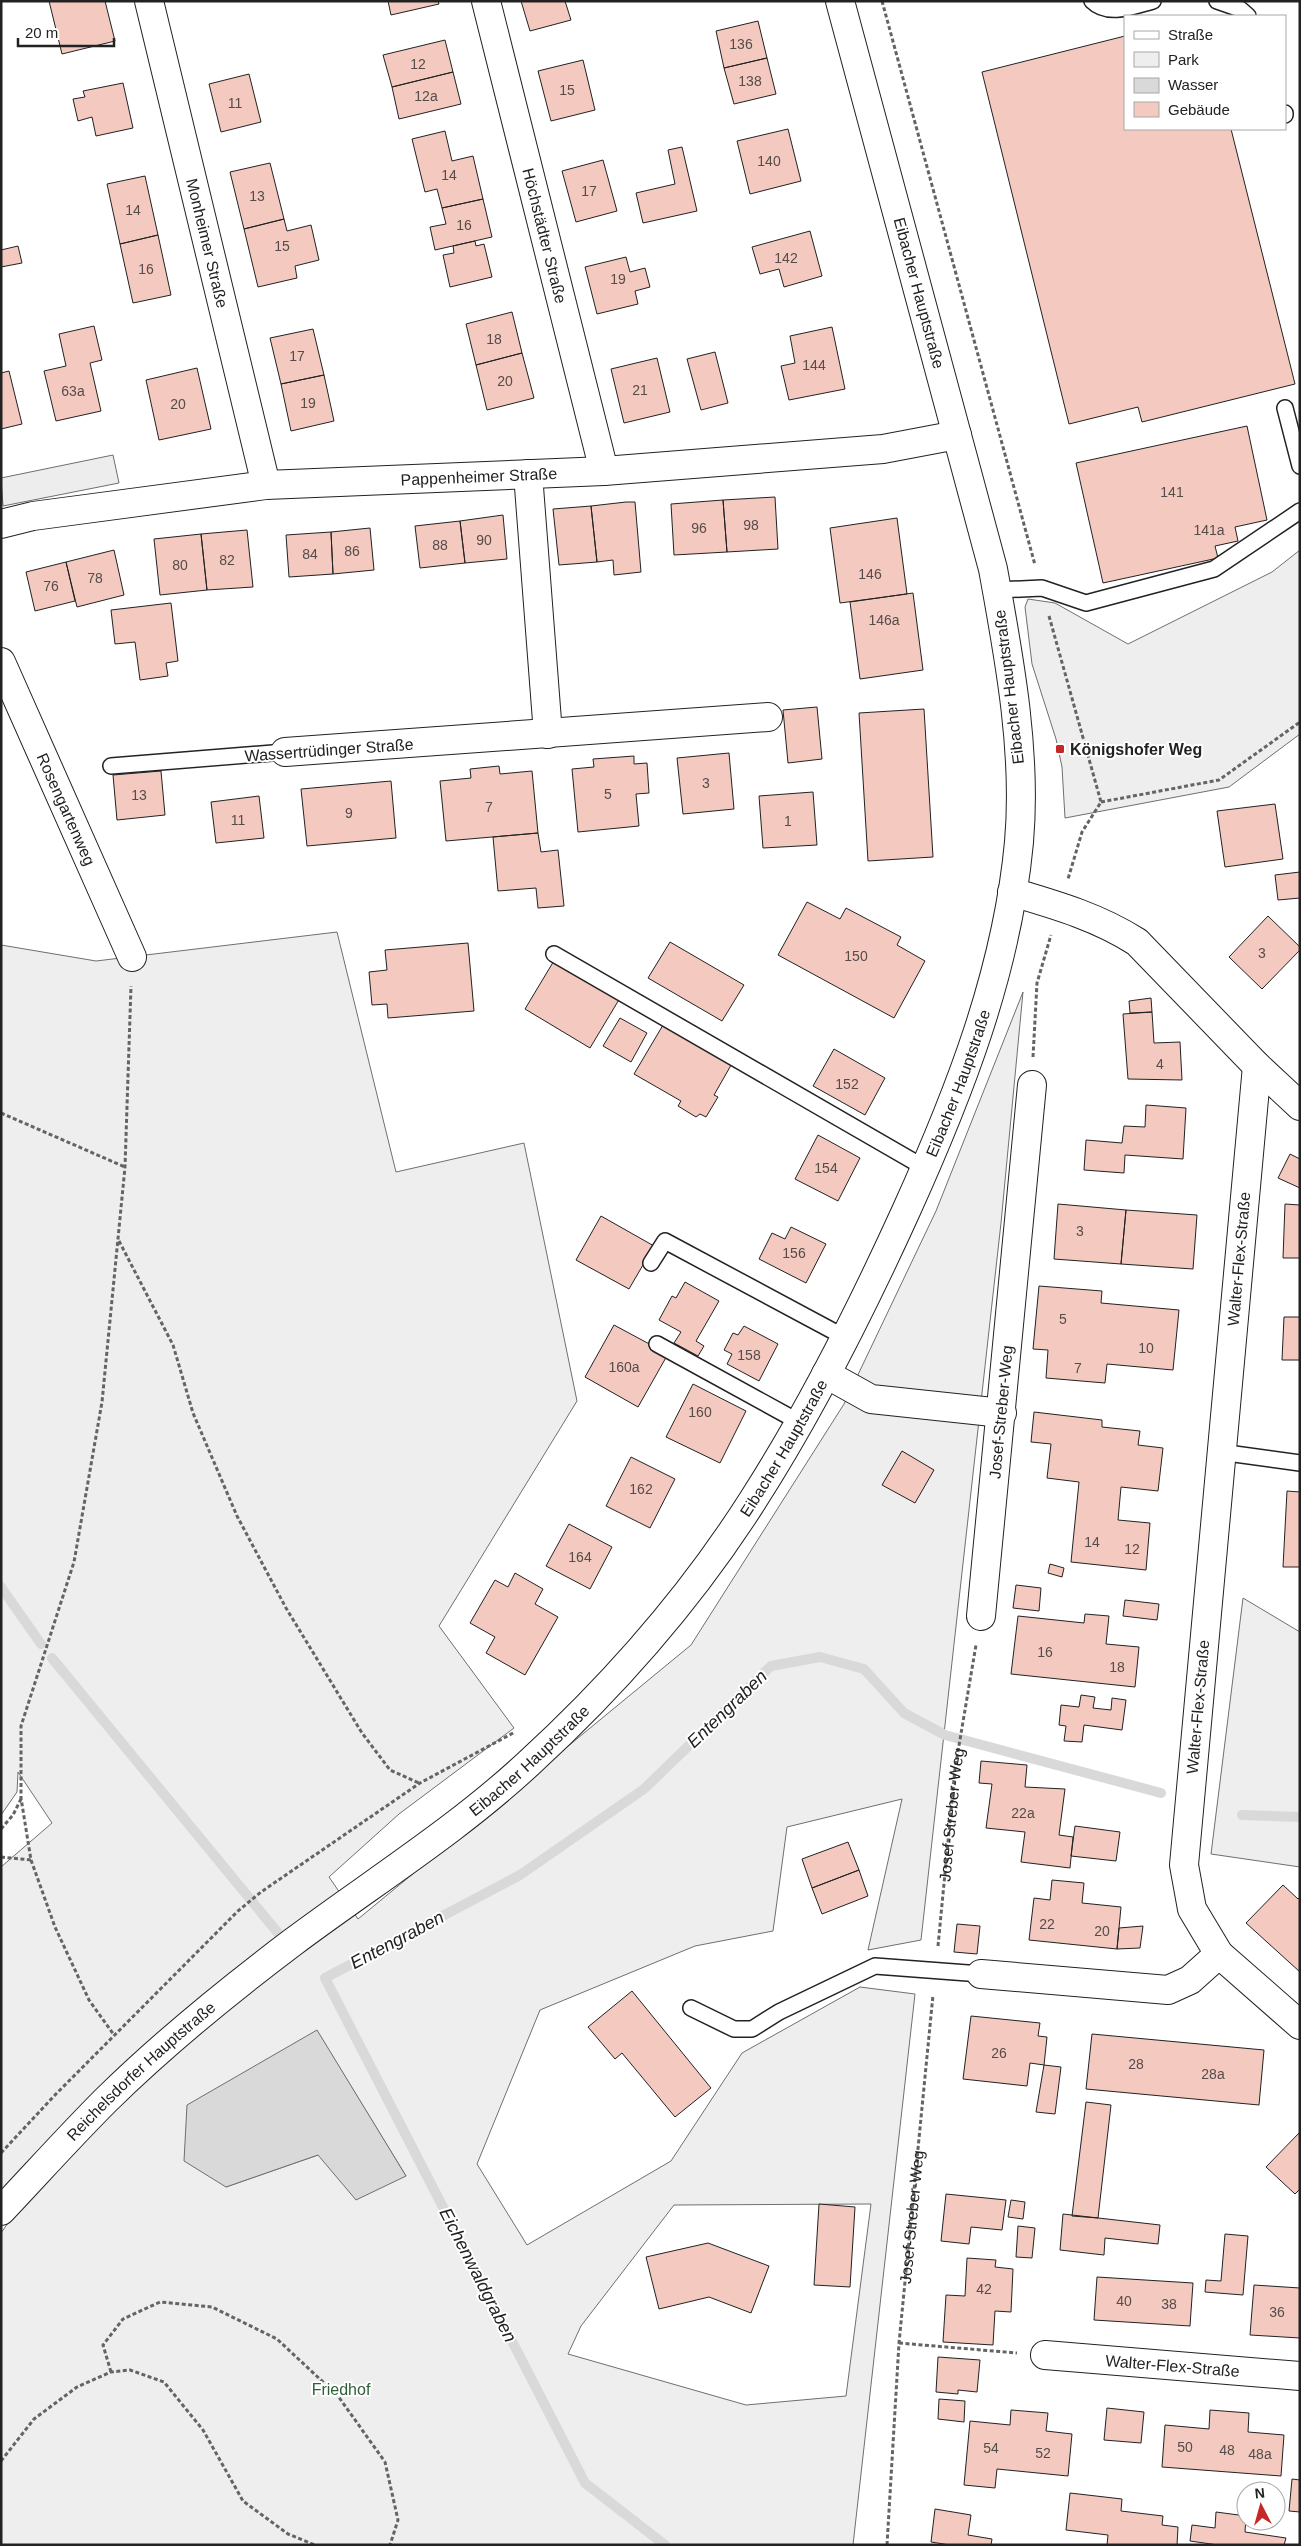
<svg xmlns="http://www.w3.org/2000/svg" width="1301" height="2546" viewBox="0 0 1301 2546" font-family="Helvetica,sans-serif">
  <style>
    .green { fill: #eee; stroke: #6f6f6f; fill-rule: evenodd }
    .parking { fill: #ededed; stroke: #6f6f6f }
    .water { fill: #d9d9d9; stroke: #6f6f6f }
    .lines { fill: none; stroke-linecap: round; stroke-linejoin: round }
    .stream { stroke: #d9d9d9; stroke-width: 10 }
    .building { fill: #f3c9c0; stroke: #222 }
    .lane-casing { stroke: #222; stroke-width: 18 }
    .street-casing { stroke: #222; stroke-width: 30 }
    .primary-casing { stroke: #222; stroke-width: 30 }
    .path { stroke: #646464; stroke-width: 3; stroke-dasharray: 4 2.5; stroke-linecap: butt }
    .lane { stroke: #fff; stroke-width: 15 }
    .street { stroke: #fff; stroke-width: 28 }
    .primary { stroke: #fff; stroke-width: 28 }
    .poi-dot { fill: #c62828; stroke: #fff; stroke-width: 2 }
    .labels { text-anchor: middle; dominant-baseline: central; stroke-width: 4; stroke-linejoin: round; paint-order: stroke }
    .number-label { font-size: 14px; fill: #564c4a }
    .street-label { font-size: 16px; fill: #222; stroke: #fff }
    .poi-label { font-size: 16px; font-weight: bold; fill: #222; stroke: #fff; text-anchor: start }
    .park-label { font-size: 16px; fill: #2f5e38; stroke: #fff }
    .water-label { font-size: 18px; font-style: italic; fill: #222; stroke: #fff }
  </style>
  <rect width="100%" height="100%" fill="#fff"/>
  <path class="green" d="M1300,550V734L1229,787L1065,818L1062,767L1056,739L1032,664L1025,607L1028,599L1055,603L1128,644L1272,572Z
    M337,932L396,1172L524,1143L577,1401L439,1626L514,1728L399,1814L329,1877L358,1919L691,1645L844,1404L936,1211L1023,992L1001,1223L921,1940L868,1950L902,1799L787,1827L773,1931L695,1946L540,2010L477,2164L527,2245L671,2161L742,2053L860,1987L915,1994L853,2545H1V2233L19,2207L1,2204V1867L52,1823L18,1772L17,1792L1,1815V945L96,961ZM317,2031L406,2176L318,2155L226,2187ZM871,2204L846,2396L746,2405L568,2354L581,2326L674,2205Z
    M1243,1598L1300,1632V1867L1211,1854Z"/>
  <path class="parking" d="M113,455L119,483L3,506L1,478Z"/>
  <path class="water" d="M317,2030L406,2176L356,2200L318,2155L226,2187L184,2161L187,2105Z"/>
  <g class="lines">
    <path class="stream" d="M1,1587L41,1644
      M52,1658L278,1933
      M1242,1815L1300,1817
      M665,2545L585,2483L325,1978L520,1875L644,1789L771,1666L820,1657L864,1669L904,1713L945,1735L1161,1793"/>
  </g>
  <path class="building" d="M49,1H105L115,41L62,54Z
    M388,1H438L439,4L391,15Z
    M521,1H565L571,20L530,31Z
    M758,21L767,58L724,68L716,31Z
    M1125,36V129H1231L1295,384L1142,422L1138,407L1069,424L982,72Z
    M445,40L453,72L392,87L383,55Z
    M767,58L776,94L734,104L724,68Z
    M583,60L595,110L551,121L538,71Z
    M453,72L461,104L399,119L392,87Z
    M249,74L261,122L221,132L209,84Z
    M123,83L133,128L96,136L92,117L78,121L73,99L85,97L83,91Z
    M788,129L801,181L750,194L737,141Z
    M445,131L452,161L473,156L483,199L442,208L437,189L425,192L412,139Z
    M682,147L697,211L643,223L636,193L675,184L668,150Z
    M603,160L617,211L576,222L562,171Z
    M270,163L284,219L244,229L230,172Z
    M145,176L158,235L120,244L107,184Z
    M483,199L492,237L435,250L430,227L446,224L442,208Z
    M284,219L287,231L311,225L319,260L295,266L297,278L258,287L244,229Z
    M810,231L822,276L784,287L779,269L760,274L752,247Z
    M158,235L171,295L133,303L120,244Z
    M475,241L476,246L484,244L492,277L450,287L443,255L454,253L453,246Z
    M18,246L22,263L1,267V250Z
    M626,257L630,272L645,268L650,287L635,291L638,304L597,314L585,267Z
    M512,312L522,353L476,365L466,324Z
    M94,326L102,360L90,363L101,411L56,421L44,371L66,366L59,334Z
    M832,327L845,389L789,400L781,366L795,363L790,336Z
    M313,329L324,375L281,384L270,338Z
    M715,352L728,403L701,410L687,359Z
    M522,353L534,398L487,410L476,365Z
    M657,358L670,412L624,423L611,369Z
    M197,368L211,429L159,440L146,380Z
    M9,371L22,424L1,429V373Z
    M324,375L334,421L291,431L281,384Z
    M1247,426L1267,520L1235,527L1238,541L1215,546L1218,558L1103,583L1076,463Z
    M775,497L778,549L727,552L723,500Z
    M723,500L727,552L674,555L671,504Z
    M626,502H635L641,572L614,575L613,560L597,562L591,506Z
    M591,506L597,562L559,565L553,509Z
    M503,515L507,559L465,563L460,521Z
    M897,518L907,594L840,603L830,528Z
    M460,521L465,563L420,568L415,526Z
    M370,528L374,570L333,574L331,532Z
    M247,530L253,587L207,590L201,534Z
    M331,532L333,574L289,577L286,535Z
    M201,534L207,590L160,595L154,539Z
    M114,550L124,595L77,607L66,562Z
    M66,562L75,601L35,611L26,572Z
    M913,593L923,670L860,679L850,602Z
    M171,603L178,661L166,663L168,676L140,680L135,642L115,644L111,610Z
    M817,707L822,759L788,763L783,710Z
    M924,709L933,857L868,861L859,713Z
    M729,753L734,809L683,814L677,758Z
    M634,756V764L647,763L649,793L636,794L639,826L578,832L572,769L594,767L593,759Z
    M499,766L500,774L532,771L538,833L446,841L440,781L471,778L470,769Z
    M161,771L165,815L117,820L113,775Z
    M391,781L396,838L307,846L301,789Z
    M813,792L817,845L763,848L759,796Z
    M259,796L264,838L216,843L211,802Z
    M1275,804L1283,859L1225,867L1217,811Z
    M538,833L541,852L558,850L564,906L538,908L536,888L498,891L493,837Z
    M1300,872V898L1278,900L1275,875Z
    M807,902L840,919L846,908L901,937L897,945L925,961L894,1018L778,955Z
    M1268,916L1300,947V950L1262,989L1229,957Z
    M670,942L744,985L722,1021L648,978Z
    M468,943L474,1011L388,1018L387,1004L372,1005L369,972L387,970L385,950Z
    M555,959L620,998L590,1048L525,1009Z
    M1151,998L1152,1012L1130,1013L1129,1001Z
    M1152,1012L1154,1043L1180,1042L1182,1080L1128,1079L1123,1014Z
    M620,1018L647,1033L631,1062L603,1046Z
    M666,1020L734,1060L714,1095L718,1097L706,1117L700,1114L696,1117L678,1106L681,1101L634,1074Z
    M834,1049L885,1078L865,1115L813,1086Z
    M1146,1105L1186,1108L1183,1159L1125,1155L1124,1173L1084,1170L1086,1140L1122,1143L1124,1126L1145,1127Z
    M818,1135L860,1158L838,1201L795,1179Z
    M1290,1154L1300,1159V1188L1278,1178Z
    M1058,1204L1126,1210L1121,1264L1054,1259Z
    M1285,1204L1300,1205V1258H1283Z
    M1126,1210L1197,1215L1193,1269L1121,1264Z
    M601,1216L654,1246L629,1289L576,1260Z
    M791,1227L826,1244L806,1283L759,1259L772,1233L785,1239Z
    M685,1282L719,1301L696,1341L704,1346L698,1356L674,1343L681,1332L659,1320L672,1296L676,1298Z
    M1039,1286L1102,1291L1101,1303L1179,1310L1173,1370L1107,1364L1105,1383L1046,1378L1048,1350L1033,1349Z
    M1284,1317H1300V1360H1282Z
    M614,1325L668,1354L638,1407L585,1377Z
    M744,1326L778,1344L759,1381L727,1364L732,1354L724,1350L733,1333L738,1335Z
    M693,1384L746,1411L720,1463L666,1437Z
    M1034,1412L1102,1420V1427L1140,1431L1138,1445L1163,1448L1158,1491L1121,1487L1118,1520L1150,1523L1146,1570L1071,1562L1079,1482L1047,1478L1051,1444L1031,1442Z
    M902,1451L934,1470L915,1503L882,1485Z
    M631,1457L675,1479L650,1528L606,1506Z
    M1287,1491L1300,1492V1567H1283Z
    M569,1524L612,1547L590,1589L546,1566Z
    M1050,1564L1064,1568L1062,1577L1048,1573Z
    M515,1573L543,1589L535,1604L558,1617L525,1675L486,1653L495,1637L470,1623L495,1580L508,1587Z
    M1016,1585L1041,1588L1039,1611L1013,1608Z
    M1125,1600L1159,1604L1157,1620L1123,1616Z
    M1085,1614L1109,1616L1106,1644L1139,1647L1135,1687L1011,1674L1018,1616L1084,1623Z
    M1081,1695L1095,1697L1093,1708L1111,1710L1112,1698L1126,1700L1122,1730L1084,1725L1082,1742L1064,1741L1066,1726L1059,1725L1061,1705L1079,1707Z
    M981,1761L1027,1765L1025,1787L1065,1789L1059,1835L1073,1837L1070,1868L1021,1862L1025,1832L986,1828L992,1784L979,1783Z
    M1075,1826L1120,1832L1116,1861L1071,1856Z
    M848,1842L859,1870L812,1888L802,1859Z
    M859,1870L868,1896L822,1914L812,1888Z
    M1052,1880L1084,1883L1082,1903L1121,1907L1117,1949L1029,1940L1034,1898L1050,1900Z
    M1283,1885L1298,1899L1300,1897V1972L1246,1923Z
    M957,1924L980,1926L977,1954L954,1952Z
    M1143,1926L1140,1948L1117,1949L1119,1928Z
    M632,1991L711,2088L675,2117L622,2053L615,2059L588,2027Z
    M971,2016L1040,2023L1038,2036L1047,2037L1044,2065L1030,2063L1027,2086L963,2079Z
    M1092,2034L1264,2050L1259,2105L1086,2089Z
    M1044,2065L1061,2067L1055,2114L1036,2112Z
    M1086,2102L1111,2105L1098,2218L1072,2216Z
    M1300,2132V2189L1295,2194L1266,2167Z
    M946,2194L1006,2200L1002,2230L971,2227L969,2244L941,2241Z
    M1011,2200L1025,2202L1023,2219L1008,2217Z
    M819,2204L855,2207L850,2287L814,2285Z
    M1063,2214L1160,2225L1158,2244L1105,2238L1104,2255L1060,2250Z
    M1018,2226L1035,2228L1032,2258L1016,2257Z
    M1225,2234L1248,2236L1243,2295L1205,2292L1206,2280L1221,2281Z
    M708,2243L769,2266L751,2313L709,2297L659,2309L646,2257Z
    M967,2258L996,2260L995,2267L1013,2269L1011,2312L995,2311L993,2345L943,2342L946,2295L965,2296Z
    M1097,2277L1193,2283L1190,2326L1094,2320Z
    M1254,2285L1300,2288V2338L1250,2335Z
    M938,2357L980,2360L977,2392L958,2390V2394L936,2392Z
    M939,2399L965,2401L964,2422L938,2419Z
    M1107,2408L1144,2412L1141,2443L1104,2440Z
    M1011,2410L1048,2413L1046,2431L1072,2434L1068,2476L997,2469L995,2488L964,2485L970,2421L1010,2425Z
    M1210,2410L1249,2413L1248,2432L1284,2435L1281,2476L1162,2467L1165,2425L1209,2429Z
    M1292,2479L1300,2480V2512L1289,2511Z
    M1070,2493L1122,2499L1121,2511L1163,2516L1162,2525L1178,2527L1177,2545H1107L1108,2535L1066,2530Z
    M935,2509L971,2515L968,2535L992,2539L991,2545H950L931,2542Z
    M1216,2512L1246,2516L1245,2532L1286,2538L1284,2545H1218L1190,2541L1192,2525L1215,2528Z"/>
  <g class="lines">
    <defs>
      <path id="lane" d="M1092,1C1108,17 1134,6 1153,1
        M1217,1L1240,9L1248,16
        M1285,113V115
        M1285,408L1300,466
        M997,590L1042,588L1086,603L1214,569L1300,511
        M111,766L285,752
        M554,954L925,1168
        M651,1263L665,1241L846,1338
        M657,1344L799,1422
        M1220,1452L1300,1463
        M691,2008L734,2029H752L779,2012L875,1966L981,1974"/>
      <g id="street">
        <path id="s3" d="M149,1L266,485"/>
        <path id="s4" d="M486,1L604,471"/>
        <path d="M528,474L548,734"/>
        <path id="s5" d="M1,524L33,516L266,485L604,471L883,449L957,435"/>
        <path id="s6" d="M1,662L132,957"/>
        <path d="M285,752L768,717"/>
        <path d="M1012,892C1056,905 1098,917 1137,942L1257,1066L1300,1106"/>
        <path d="M1257,1066L1184,1865L1192,1909L1219,1954L1300,2025"/>
        <path d="M826,1374L871,1399L1002,1413"/>
        <path id="s7" d="M981,1616L1032,1085"/>
        <path d="M981,1974L1168,1990L1190,1980L1219,1954"/>
        <path id="s8" d="M1045,2355L1300,2376"/>
      </g>
      <g id="primary">
        <path id="s9" d="M1,2211C36,2174 70,2136 106,2100C164,2043 228,1991 293,1942C372,1883 457,1830 529,1763C613,1686 692,1596 753,1500C812,1408 861,1310 906,1211C959,1094 1007,972 1019,842C1027,752 1009,657 993,569L840,1"/>
      </g>
    </defs>
    <use href="#lane" class="lane-casing"/>
    <use href="#street" class="street-casing"/>
    <use href="#primary" class="primary-casing"/>
    <g class="path">
      <path d="M882,1L1035,565"/>
      <path d="M1049,616L1101,802L1082,832L1068,879"/>
      <path d="M1101,802L1219,780L1300,722"/>
      <path d="M1033,1057L1037,983L1051,935"/>
      <path d="M1,1113L125,1167"/>
      <path d="M119,1241L173,1345L193,1413L237,1516L286,1608L362,1733L390,1770L419,1783"/>
      <path d="M1,1829L13,1815L21,1799"/>
      <path d="M1,1857L31,1860L21,1798V1726L74,1562L102,1402L125,1167L131,986"/>
      <path d="M31,1860L55,1927L89,2000L114,2035"/>
      <path id="s1" d="M938,1946L955,1769L976,1645"/>
      <path d="M1,2153L54,2096L238,1911L261,1892L420,1783L515,1732"/>
      <path d="M899,2343L1017,2353"/>
      <path d="M111,2372L103,2345L123,2319L160,2302L212,2307L277,2339L338,2396L385,2462L398,2520L390,2545"/>
      <path d="M1,2461L34,2419L77,2387L111,2372L130,2370L164,2382L203,2430L243,2501L288,2534L315,2545"/>
      <path id="s2" d="M887,2545L899,2343L933,1995"/>
    </g>
    <use href="#lane" class="lane"/>
    <use href="#street" class="street"/>
    <use href="#primary" class="primary"/>
  </g>
  <rect class="poi-dot" x="1055" y="744" width="10" height="10" rx="2.5"/>
  <g class="labels">
    <g class="number-label">
      <text x="741" y="44">136</text>
      <text x="418" y="64">12</text>
      <text x="750" y="81">138</text>
      <text x="567" y="90">15</text>
      <text x="426" y="96">12a</text>
      <text x="235" y="103">11</text>
      <text x="769" y="161">140</text>
      <text x="449" y="175">14</text>
      <text x="589" y="191">17</text>
      <text x="257" y="196">13</text>
      <text x="133" y="210">14</text>
      <text x="464" y="225">16</text>
      <text x="282" y="246">15</text>
      <text x="786" y="258">142</text>
      <text x="146" y="269">16</text>
      <text x="618" y="279">19</text>
      <text x="494" y="339">18</text>
      <text x="297" y="356">17</text>
      <text x="814" y="365">144</text>
      <text x="505" y="381">20</text>
      <text x="640" y="390">21</text>
      <text x="73" y="391">63a</text>
      <text x="308" y="403">19</text>
      <text x="178" y="404">20</text>
      <text x="1172" y="492">141</text>
      <text x="751" y="525">98</text>
      <text x="699" y="528">96</text>
      <text x="1209" y="530">141a</text>
      <text x="484" y="540">90</text>
      <text x="440" y="545">88</text>
      <text x="352" y="551">86</text>
      <text x="310" y="554">84</text>
      <text x="227" y="560">82</text>
      <text x="180" y="565">80</text>
      <text x="870" y="574">146</text>
      <text x="95" y="578">78</text>
      <text x="51" y="586">76</text>
      <text x="884" y="620">146a</text>
      <text x="706" y="783">3</text>
      <text x="608" y="794">5</text>
      <text x="139" y="795">13</text>
      <text x="489" y="807">7</text>
      <text x="349" y="813">9</text>
      <text x="238" y="820">11</text>
      <text x="788" y="821">1</text>
      <text x="1262" y="953">3</text>
      <text x="856" y="956">150</text>
      <text x="1160" y="1064">4</text>
      <text x="847" y="1084">152</text>
      <text x="826" y="1168">154</text>
      <text x="1080" y="1231">3</text>
      <text x="794" y="1253">156</text>
      <text x="1063" y="1319">5</text>
      <text x="1146" y="1348">10</text>
      <text x="749" y="1355">158</text>
      <text x="624" y="1367">160a</text>
      <text x="1078" y="1368">7</text>
      <text x="700" y="1412">160</text>
      <text x="641" y="1489">162</text>
      <text x="1092" y="1542">14</text>
      <text x="1132" y="1549">12</text>
      <text x="580" y="1557">164</text>
      <text x="1045" y="1652">16</text>
      <text x="1117" y="1667">18</text>
      <text x="1023" y="1813">22a</text>
      <text x="1047" y="1924">22</text>
      <text x="1102" y="1931">20</text>
      <text x="999" y="2053">26</text>
      <text x="1136" y="2064">28</text>
      <text x="1213" y="2074">28a</text>
      <text x="984" y="2289">42</text>
      <text x="1124" y="2301">40</text>
      <text x="1169" y="2304">38</text>
      <text x="1277" y="2312">36</text>
      <text x="1185" y="2447">50</text>
      <text x="991" y="2448">54</text>
      <text x="1227" y="2450">48</text>
      <text x="1043" y="2453">52</text>
      <text x="1260" y="2454">48a</text>
    </g>
    <g class="street-label">
      <text stroke="none"><textPath href="#s4" startOffset="242">Höchstädter Straße</textPath></text>
      <text stroke="none"><textPath href="#s3" startOffset="249">Monheimer Straße</textPath></text>
      <text transform="translate(919 293) rotate(75)">Eibacher Hauptstraße</text>
      <text stroke="none"><textPath href="#s5" startOffset="481">Pappenheimer Straße</textPath></text>
      <text transform="translate(1009 687) rotate(-97)">Eibacher Hauptstraße</text>
      <text transform="translate(329 750) rotate(-4)">Wassertrüdinger Straße</text>
      <text stroke="none"><textPath href="#s6" startOffset="161">Rosengartenweg</textPath></text>
      <text stroke="none"><textPath href="#s9" startOffset="1506">Eibacher Hauptstraße</textPath></text>
      <text transform="translate(1239 1259) rotate(-85)">Walter-Flex-Straße</text>
      <text stroke="none"><textPath href="#s7" startOffset="205">Josef-Streber-Weg</textPath></text>
      <text stroke="none"><textPath href="#s9" startOffset="1101">Eibacher Hauptstraße</textPath></text>
      <text transform="translate(1198 1707) rotate(-85)">Walter-Flex-Straße</text>
      <text stroke="none"><textPath href="#s9" startOffset="696">Eibacher Hauptstraße</textPath></text>
      <text stroke="none"><textPath href="#s1" startOffset="132">Josef-Streber-Weg</textPath></text>
      <text stroke="none"><textPath href="#s9" startOffset="198">Reichelsdorfer Hauptstraße</textPath></text>
      <text stroke="none"><textPath href="#s2" startOffset="329">Josef-Streber-Weg</textPath></text>
      <text stroke="none"><textPath href="#s8" startOffset="128">Walter-Flex-Straße</textPath></text>
    </g>
    <g class="poi-label">
      <text x="1070" y="749">Königshofer Weg</text>
    </g>
    <g class="park-label">
      <text x="341" y="2389">Friedhof</text>
    </g>
    <g class="water-label">
      <text transform="translate(727 1709) rotate(-44)">Entengraben</text>
      <text transform="translate(397 1940) rotate(-28)">Entengraben</text>
      <text transform="translate(478 2275) rotate(63)">Eichenwaldgraben</text>
    </g>
  </g>
  <rect width="1301" height="2546" fill="none" stroke="#222222" stroke-width="5"/>
  <rect x="1124" y="15" width="162" height="115" fill="#ffffff" stroke="#a7a7a7"/>
  <rect x="1134" y="31" width="25" height="8" fill="#ffffff" stroke="#a7a7a7"/>
  <text x="1168" y="40" font-size="15" fill="#222222">Straße</text>
  <rect x="1134" y="52" width="25" height="15" fill="#eeeeee" stroke="#a7a7a7"/>
  <text x="1168" y="65" font-size="15" fill="#222222">Park</text>
  <rect x="1134" y="78" width="25" height="15" fill="#d9d9d9" stroke="#a7a7a7"/>
  <text x="1168" y="90" font-size="15" fill="#222222">Wasser</text>
  <rect x="1134" y="102" width="25" height="15" fill="#f3c9c0" stroke="#a7a7a7"/>
  <text x="1168" y="115" font-size="15" fill="#222222">Gebäude</text>
  <g transform="translate(1261 2506) rotate(354)"><circle r="24" fill="#ffffff" stroke="#a7a7a7"/>
  <path d="M0-4L9 19L0 12L-9 19Z" fill="#c62828"/>
  <text y="-8" font-size="14" font-weight="bold" text-anchor="middle" fill="#222222">N</text>
  </g>
  <path d="M18 38v8h96v-8" fill="none" stroke="#222222" stroke-width="2.5"/>
  <text x="25" y="38" font-size="15" fill="#222222" stroke="#ffffff" stroke-width="4" paint-order="stroke">20 m</text>
</svg>
